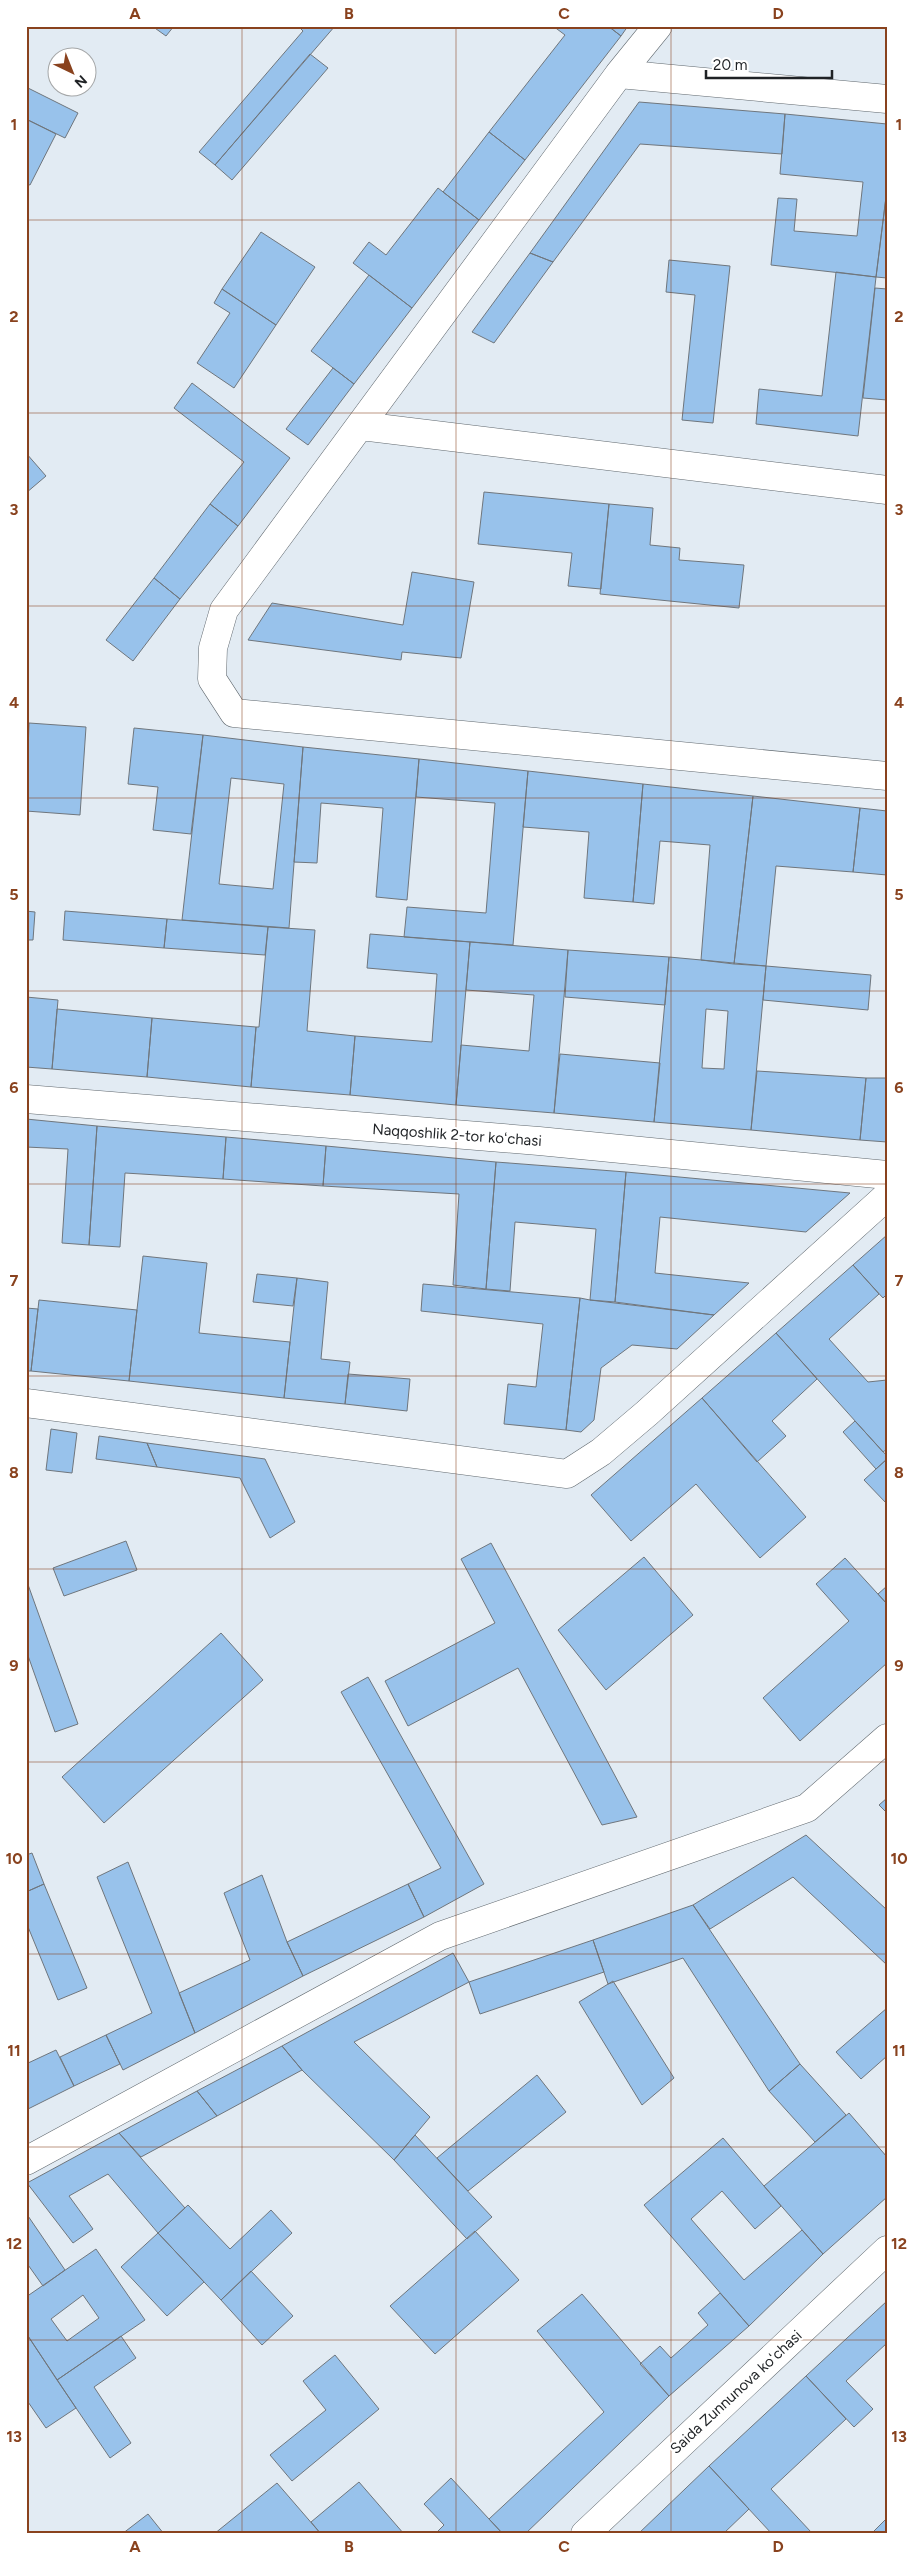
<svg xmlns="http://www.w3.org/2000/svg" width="913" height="2560" viewBox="0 0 913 2560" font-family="Figtree,sans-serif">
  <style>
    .building { fill: #98c2eb; stroke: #6f767d; fill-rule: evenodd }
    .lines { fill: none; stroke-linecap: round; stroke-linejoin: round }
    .minor-casing { stroke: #60686e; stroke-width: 29 }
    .minor { stroke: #fff; stroke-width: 28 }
    .grid { fill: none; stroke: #89421e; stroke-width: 1; stroke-opacity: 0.55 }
    .labels { text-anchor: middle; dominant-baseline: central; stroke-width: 4; stroke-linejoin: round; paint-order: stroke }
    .street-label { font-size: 15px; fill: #1f2225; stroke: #fff }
    .neatline { fill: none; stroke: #89421e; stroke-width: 2 }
    .grid-label { font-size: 16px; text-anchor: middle; font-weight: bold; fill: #89421e }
  </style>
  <rect width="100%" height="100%" fill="#e2ebf3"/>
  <path class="building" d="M152,26H174L166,36Z
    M298,26H335L215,165L199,152L303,31Z
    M553,26H608L621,36L525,160L489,132L565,35Z
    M608,26H628L621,36Z
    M310,54L328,68L232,180L215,165Z
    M26,87L78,113L65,138L26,119Z
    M639,102L785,114L782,154L640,144L553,262L530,253Z
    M785,114L887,124V189L876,277L771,265L778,198L797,199L794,231L857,236L863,182L780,174Z
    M26,119L56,134L30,185L26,184Z
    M489,132L525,160L479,220L443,192Z
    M438,188L479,220L412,308L353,263L369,242L386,255Z
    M887,189V278L876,277Z
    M261,232L315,267L276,325L222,289Z
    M530,253L553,262L494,343L472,332Z
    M669,260L730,266L713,423L682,420L695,295L666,292Z
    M836,272L876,277L858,436L756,424L759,389L822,396Z
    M369,275L412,308L354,384L311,351Z
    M875,288L887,289V400L863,398Z
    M222,289L276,325L234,388L197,363L230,313L214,303Z
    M333,368L354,384L308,445L286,429Z
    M192,383L290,458L238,526L210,504L244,462L174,408Z
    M26,453L46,476L26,493Z
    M484,492L609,504L601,589L568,586L572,553L478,544Z
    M210,504L238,526L180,599L154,578Z
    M609,504L653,508L650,545L680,548L679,560L744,565L739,608L600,594Z
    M412,572L474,582L461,658L402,652L401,660L248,640L272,603L403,625Z
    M154,578L180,599L133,661L106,640Z
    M29,723L86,727L80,815L26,811Z
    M134,728L203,735L191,834L153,830L158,787L128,784Z
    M203,735L303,747L289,928L182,920ZM231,778L284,784L273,889L219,884Z
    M303,747L419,759L407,900L376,897L383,808L321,803L317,863L294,862Z
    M419,759L528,771L513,945L404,937L407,907L486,913L495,803L416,797Z
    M528,771L643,784L633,902L584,898L589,832L523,827Z
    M643,784L753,796L734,964L701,960L710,845L660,841L654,904L633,902Z
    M753,796L860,808L853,872L776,866L766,966L734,964Z
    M860,808L887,811V875L853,872Z
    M26,911L35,912L33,940H26Z
    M65,911L167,919L164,948L63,940Z
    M167,919L268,927L265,955L164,948Z
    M268,927L315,930L307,1031L355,1036L350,1095L251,1087L256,1027H259Z
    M370,934L470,942L456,1105L350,1095L355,1036L432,1042L437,974L367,968Z
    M470,942L568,950L554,1113L456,1105L461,1045L529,1051L534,995L466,990Z
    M568,950L669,957L665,1005L565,997Z
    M669,957L766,966L751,1130L654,1122ZM706,1009L728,1011L724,1069L702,1068Z
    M766,966L871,975L868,1010L763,1000Z
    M26,997L58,1000L52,1069L26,1067Z
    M57,1009L152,1018L147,1077L52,1069Z
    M152,1018L256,1027L251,1087L147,1077Z
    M560,1054L660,1063L654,1122L554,1113Z
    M757,1071L866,1078L860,1140L751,1130Z
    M866,1078H887V1142L860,1140Z
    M26,1119L97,1126L89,1245L62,1243L68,1149L26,1147Z
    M97,1126L226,1137L223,1179L125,1173L120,1247L89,1245Z
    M226,1137L326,1146L323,1186L223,1179Z
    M326,1146L496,1162L486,1289L453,1285L459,1194L323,1186Z
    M496,1162L626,1172L615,1302L590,1300L596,1229L515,1222L510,1291L486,1289Z
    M626,1172L850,1193L806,1232L660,1217L655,1273L749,1283L714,1315L615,1302Z
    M887,1235V1294L883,1298L853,1265Z
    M143,1256L207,1263L199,1333L290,1342L284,1398L129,1381Z
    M853,1265L879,1294L829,1339L868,1382L887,1380V1449L883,1452L776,1333Z
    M257,1274L297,1278L293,1306L253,1302Z
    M297,1278L328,1282L321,1359L350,1362L345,1404L284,1398Z
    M423,1284L580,1298L566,1430L504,1424L508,1384L536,1387L543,1324L421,1311Z
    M580,1298L590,1300L714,1315L677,1349L632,1345L601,1368L594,1420L581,1432L566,1430Z
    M39,1300L137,1310L129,1381L31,1371Z
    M26,1308L38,1309L31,1371H26Z
    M776,1333L817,1379L772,1421L786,1436L757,1462L702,1398Z
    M348,1374L410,1379L407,1411L345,1404Z
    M702,1398L806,1517L760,1558L696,1484L631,1541L591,1495Z
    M855,1421L887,1456V1459L876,1469L843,1432Z
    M51,1429L77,1433L72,1473L46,1470Z
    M99,1436L147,1443L157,1467L96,1459Z
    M147,1443L265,1459L295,1522L270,1538L240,1478L157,1467Z
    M887,1459V1504L864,1480Z
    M126,1541L137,1570L64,1596L53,1568Z
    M491,1543L637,1817L602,1825L518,1668L408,1726L385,1681L495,1623L461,1559Z
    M644,1557L693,1615L606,1690L558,1630Z
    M845,1558L887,1604V1663L800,1741L763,1698L849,1621L816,1584Z
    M26,1579L78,1724L55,1732L26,1650Z
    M887,1586V1604L878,1594Z
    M221,1633L263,1680L104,1823L62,1777Z
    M368,1677L484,1884L424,1917L408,1884L441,1868L341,1692Z
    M887,1798V1813L879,1805Z
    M806,1835L887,1910V1965L793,1877L710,1929L693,1905Z
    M32,1853L44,1884L26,1892V1855Z
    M128,1862L195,2033L123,2070L106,2035L152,2013L97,1877Z
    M262,1875L287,1942L303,1976L195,2033L179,1993L250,1960L224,1893Z
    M44,1884L87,1988L58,2000L26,1922V1892Z
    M408,1884L424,1917L303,1976L287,1942Z
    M693,1905L800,2064L769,2091L683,1958L608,1984L593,1940Z
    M593,1940L604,1972L480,2014L469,1982Z
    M453,1953L469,1982L354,2042L430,2117L394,2160L302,2070L282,2046Z
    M613,1981L674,2078L642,2105L579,2002Z
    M887,2008V2056L861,2079L836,2052Z
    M106,2035L120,2064L74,2086L60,2057Z
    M282,2046L302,2070L217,2116L197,2091Z
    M56,2050L74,2086L26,2110V2064Z
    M800,2064L846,2115L815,2142L769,2091Z
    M537,2075L566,2112L468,2191L437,2158Z
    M197,2091L217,2116L141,2157L119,2133Z
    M849,2113L887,2157V2197L823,2254L764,2186Z
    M119,2133L185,2208L158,2233L108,2174L69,2196L93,2229L73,2243L27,2183Z
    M415,2135L492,2217L467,2239L394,2160Z
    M723,2138L781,2206L755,2229L722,2191L691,2219L744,2280L802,2230L823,2254L749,2326L644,2205Z
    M188,2205L230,2249L271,2210L292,2233L221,2300L158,2233Z
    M26,2213L65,2270L43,2286L26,2262Z
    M475,2231L519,2280L435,2354L390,2306Z
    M158,2233L204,2282L167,2316L121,2267Z
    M96,2249L145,2320L57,2380L26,2333V2297ZM83,2295L99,2318L67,2341L51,2319Z
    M251,2271L293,2316L262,2345L221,2300Z
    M720,2293L749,2326L669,2396L640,2364L660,2346L671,2358L708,2325L698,2313Z
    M582,2294L669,2396L525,2534H503L489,2519L604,2412L537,2331Z
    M887,2301V2343L846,2381L873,2409L854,2427L806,2376Z
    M26,2333L76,2408L46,2428L26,2399Z
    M121,2336L136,2358L94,2387L131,2443L110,2458L57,2380Z
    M335,2355L379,2409L292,2481L270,2455L326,2410L303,2381Z
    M806,2376L846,2419L771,2489L811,2532L772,2534L709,2466Z
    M709,2466L749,2509L723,2534H638Z
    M451,2478L489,2519L503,2534H435L444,2525L424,2504Z
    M359,2482L404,2534H321L311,2522Z
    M277,2483L321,2534H214Z
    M148,2514L164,2534H122Z
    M887,2518V2534H871Z"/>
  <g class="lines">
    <defs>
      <path id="minor" d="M658,26L619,74L224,610L213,648L212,679L234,713L887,776
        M619,74L887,99
        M361,426L887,490
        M26,1099L539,1141L887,1175
        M26,1403L567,1474L601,1452L647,1413L887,1196
        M26,2161L440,1936L807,1808L887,1738
        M585,2534L887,2250"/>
    </defs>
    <use href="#minor" class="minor-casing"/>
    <use href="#minor" class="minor"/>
  </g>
  <path class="grid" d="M242,26V2534M456,26V2534M671,26V2534M26,220H887M26,413H887M26,606H887M26,798H887M26,991H887M26,1184H887M26,1376H887M26,1569H887M26,1762H887M26,1954H887M26,2147H887M26,2340H887"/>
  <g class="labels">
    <g class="street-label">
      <text transform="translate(457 1135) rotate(4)">Naqqoshlik 2-tor koʻchasi</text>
      <text transform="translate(736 2392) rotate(-43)">Saida Zunnunova koʻchasi</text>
    </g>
  </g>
  <rect width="913" height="2560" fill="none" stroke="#ffffff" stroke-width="55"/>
  <g transform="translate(72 72) rotate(137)"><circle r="24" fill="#ffffff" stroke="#a5a7a8"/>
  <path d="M0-4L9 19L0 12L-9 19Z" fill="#89421e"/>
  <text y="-8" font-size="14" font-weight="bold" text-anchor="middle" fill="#1f2225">N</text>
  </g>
  <path d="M706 70v8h126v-8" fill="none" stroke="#1f2225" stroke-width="2.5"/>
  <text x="713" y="70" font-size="15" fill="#1f2225" stroke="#ffffff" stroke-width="4" paint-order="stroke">20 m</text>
  <rect x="28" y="28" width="858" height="2504" class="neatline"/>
  <g class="grid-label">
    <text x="135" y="19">A</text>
    <text x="349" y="19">B</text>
    <text x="564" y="19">C</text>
    <text x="778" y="19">D</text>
    <text x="14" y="130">1</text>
    <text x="899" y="130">1</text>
    <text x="14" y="322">2</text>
    <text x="899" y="322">2</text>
    <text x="14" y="515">3</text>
    <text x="899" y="515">3</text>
    <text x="14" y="708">4</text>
    <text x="899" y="708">4</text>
    <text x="14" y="900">5</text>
    <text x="899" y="900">5</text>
    <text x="14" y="1093">6</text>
    <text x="899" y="1093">6</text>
    <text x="14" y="1286">7</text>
    <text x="899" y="1286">7</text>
    <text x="14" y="1478">8</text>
    <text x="899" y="1478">8</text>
    <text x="14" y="1671">9</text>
    <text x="899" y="1671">9</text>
    <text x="14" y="1864">10</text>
    <text x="899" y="1864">10</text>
    <text x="14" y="2056">11</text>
    <text x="899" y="2056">11</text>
    <text x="14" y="2249">12</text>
    <text x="899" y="2249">12</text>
    <text x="14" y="2442">13</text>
    <text x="899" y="2442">13</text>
    <text x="135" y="2552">A</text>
    <text x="349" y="2552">B</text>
    <text x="564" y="2552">C</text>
    <text x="778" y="2552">D</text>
  </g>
</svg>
